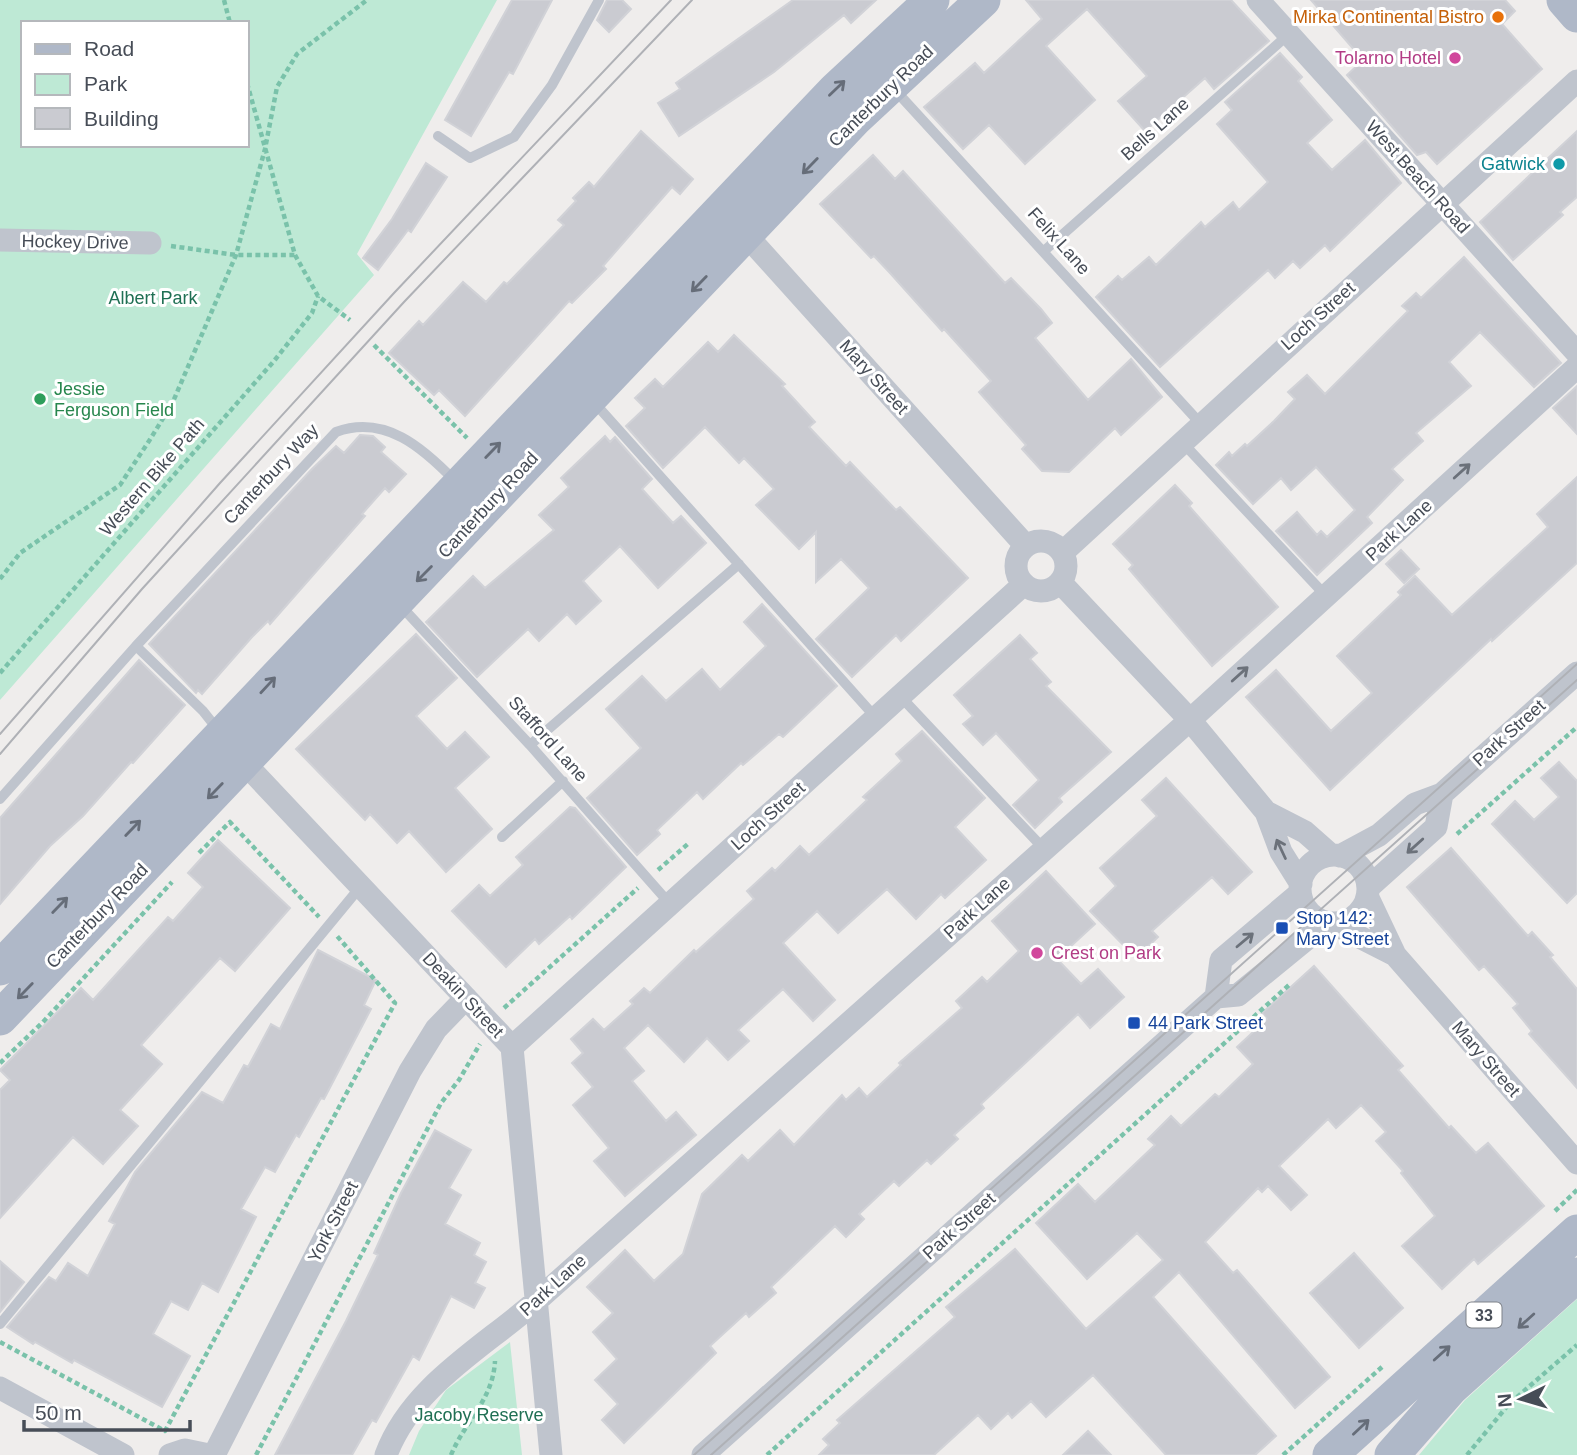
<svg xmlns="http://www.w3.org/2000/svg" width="1577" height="1455" viewBox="0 0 1577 1455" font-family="Helvetica,sans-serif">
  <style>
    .green { fill: #bee9d5; fill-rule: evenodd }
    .building { fill: #cacbd1; stroke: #d1d2d7; stroke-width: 2 }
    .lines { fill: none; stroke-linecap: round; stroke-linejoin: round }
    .path { stroke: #7ac2aa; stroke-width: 4.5; stroke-dasharray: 5 3.5; stroke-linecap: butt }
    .service { stroke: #bfc4cd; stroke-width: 10 }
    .minor { stroke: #bfc4cd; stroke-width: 23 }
    .primary { stroke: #afb8c8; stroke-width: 35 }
    .tram { stroke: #afb1b6; stroke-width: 2 }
    .oneway { stroke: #666d79 }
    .oneway2 { stroke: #6b717a }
    .food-dot { fill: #e8710a; stroke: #fff; stroke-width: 2.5 }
    .hotel-dot { fill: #d1479c; stroke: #fff; stroke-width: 2.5 }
    .culture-dot { fill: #0f9aa8; stroke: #fff; stroke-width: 2.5 }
    .leisure-dot { fill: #2e9e5b; stroke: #fff; stroke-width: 2.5 }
    .transit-dot { fill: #1a4fb4; stroke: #fff; stroke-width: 2.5 }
    .labels { text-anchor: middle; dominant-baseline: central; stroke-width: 6; stroke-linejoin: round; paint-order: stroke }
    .shield { fill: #fff; stroke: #7e8289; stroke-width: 2 }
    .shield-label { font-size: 16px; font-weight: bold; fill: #474d57 }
    .food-label { font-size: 18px; fill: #c56008; stroke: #fff; text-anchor: end }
    .hotel-label { font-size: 18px; fill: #b23c85; stroke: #fff; text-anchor: end }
    .street-label { font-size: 18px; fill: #474d57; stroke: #fff }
    .culture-label { font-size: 18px; fill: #0d838f; stroke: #fff; text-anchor: end }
    .park-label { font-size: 18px; fill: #207054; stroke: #fff }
    .leisure-label { font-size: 18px; fill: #27864d; stroke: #fff; text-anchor: start }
    .transit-label { font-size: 18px; fill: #164399; stroke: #fff; text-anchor: start }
  </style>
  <rect width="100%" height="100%" fill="#efedec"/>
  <path class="green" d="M0,0H497L357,254L374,275L0,700ZM23,23H247V145H23Z
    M1577,1299V1455H1419L1465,1400Z
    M510,1342L522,1455H409L419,1431L446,1390Z"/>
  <path class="building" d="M512,0H552L513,74L509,72L471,136L445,120Z
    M607,0H622L631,9L609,32L597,20Z
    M793,0H876L851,23L844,15L774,72L679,136L658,103L680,89L676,83Z
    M1026,0H1231L1269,41L1214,89L1205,78L1145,131L1118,101L1147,76L1087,9L1046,46L1095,100L1025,164L989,125L963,149L924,107L975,63L984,73L1042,19Z
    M1311,0H1505L1515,11L1502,24L1542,69L1437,164L1426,152L1417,155L1347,75L1363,60Z
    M1280,53L1302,77L1298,81L1332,120L1307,143L1332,170L1365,140L1401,183L1330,251L1325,245L1300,268L1293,261L1275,278L1268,270L1160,367L1096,297L1118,276L1122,280L1149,257L1156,265L1201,222L1205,227L1233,202L1239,210L1268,182L1217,124L1232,110L1225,102Z
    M641,131L693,179L680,194L672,187L603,266L606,269L572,303L569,301L465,416L439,390L434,395L389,353L419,321L423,325L463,282L486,302L504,282L507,284L564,225L558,220L576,201L573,198L589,182L594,187Z
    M1577,131V197L1560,212L1563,215L1513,260L1480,222Z
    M873,155L895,179L903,171L1005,283L1011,278L1041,309L1052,323L1035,338L1088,400L1131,359L1162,397L1121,435L1115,428L1069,472L1042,471L1022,449L1026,445L979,392L991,381L944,329L942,331L890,273L874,256L871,258L820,204Z
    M426,163L447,177L411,232L408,230L378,270L363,258L392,219Z
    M1464,257L1561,363L1534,387L1480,332L1449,362L1471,386L1416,433L1423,441L1392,469L1403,480L1367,517L1372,523L1317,575L1276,531L1297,512L1317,535L1321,531L1327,537L1355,510L1316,467L1291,490L1281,478L1253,504L1216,465L1229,452L1232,456L1245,444L1247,446L1274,421L1295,399L1288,392L1307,375L1325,394L1408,311L1402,306L1416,293L1421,298Z
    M734,335L785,384L782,386L815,422L809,427L846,466L850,462L896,510L900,507L968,578L901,641L896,635L852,677L816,639L869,588L841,559L816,582V532L799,549L756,505L774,489L744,458L739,463L705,427L663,468L626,426L645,408L635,398L655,379L663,387L708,342L718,352Z
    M1577,386V434L1553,408Z
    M360,435L373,436L385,447L381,452L406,474L389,492L385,488L362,514L365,516L270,624L268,621L252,637L202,694L198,690L196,693L149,644L312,469L336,446L344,453Z
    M605,436L610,442L615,437L652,479L642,489L673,523L681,516L706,543L658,588L620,546L583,581L601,601L576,624L567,614L539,641L528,629L477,677L426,622L473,576L485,588L554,530L539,515L569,487L561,478Z
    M1577,477V563L1492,641L1491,639L1330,790L1246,697L1276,670L1331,731L1372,693L1337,656L1401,595L1398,592L1415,576L1452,615L1548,527L1537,514Z
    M1175,485L1192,503L1189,506L1278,607L1212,666L1129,569L1133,565L1113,544Z
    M1401,550L1419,569L1404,583L1386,564Z
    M762,604L837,686L783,737L779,734L743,765L741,763L703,799L697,792L657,830L660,834L637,855L587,798L641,748L606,709L642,676L666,701L702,669L720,690L766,646L744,622Z
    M416,634L457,678L416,716L447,749L465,732L489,757L455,788L492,829L446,872L409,831L397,843L370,814L365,820L296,749Z
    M1020,635L1037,653L1030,659L1051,682L1046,686L1111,752L1059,798L1062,802L1035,828L1013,805L1039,780L996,733L983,745L963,724L973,716L954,695Z
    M139,660L185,705L133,763L131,762L83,816L50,846L0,904V818Z
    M922,731L985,798L955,827L986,860L945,898L941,894L916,919L887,889L838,933L817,911L783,943L835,1000L813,1021L783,989L738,1030L749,1041L728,1060L707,1038L684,1062L648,1025L624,1048L644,1071L632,1081L666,1121L676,1112L696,1135L625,1196L594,1161L609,1148L573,1105L593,1087L572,1063L583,1053L571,1039L593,1019L604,1030L633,1004L630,1001L644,988L650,993L694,950L696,952L754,899L747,891L772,868L775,871L800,846L809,855L867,800L863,797L902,761L896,754Z
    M1559,762L1577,781V893L1567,903L1492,824L1515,801L1534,820L1559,797L1541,778Z
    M1166,778L1252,872L1228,894L1212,877L1152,931L1158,937L1136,958L1090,911L1116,886L1100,868L1157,816L1142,800Z
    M570,807L575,808L626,867L572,919L570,916L539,944L535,939L506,967L452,911L479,885L490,896L523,865L516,857Z
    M218,840L290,908L235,971L220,958L141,1045L162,1064L120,1110L138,1126L103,1164L73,1137L0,1218V1090L10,1080L0,1070L81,988L93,1000L168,917L173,921L203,887L188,873Z
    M1451,848L1528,936L1532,932L1553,955L1550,957L1577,989V1088L1529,1034L1532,1031L1513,1008L1518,1004L1484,966L1479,970L1407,887Z
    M1046,871L1095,924L1057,959L1081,984L1098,969L1124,997L1090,1028L1078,1014L981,1104L984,1108L954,1135L958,1139L931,1164L927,1160L899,1186L894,1181L859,1214L864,1219L846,1237L835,1226L771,1287L776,1293L749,1317L746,1313L710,1346L716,1353L624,1443L602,1420L618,1404L595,1380L617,1359L593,1332L613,1313L587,1287L625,1250L654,1281L683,1254L702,1194L742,1155L748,1161L780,1130L794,1145L842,1095L846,1100L859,1088L867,1097L901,1065L899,1063L962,1008L956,1001L982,977L987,982L1019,951L992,921Z
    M318,950L376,980L364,1005L371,1009L324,1099L321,1098L299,1137L296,1135L275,1172L265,1167L241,1209L256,1217L218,1292L202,1283L188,1310L171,1301L153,1334L190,1356L162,1407L74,1360L72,1363L35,1342L33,1344L7,1327L49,1277L56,1281L68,1263L88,1276L115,1224L109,1221L135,1172L202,1092L223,1103L244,1065L248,1067L271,1024L280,1029Z
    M1314,966L1403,1066L1398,1070L1449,1128L1451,1126L1476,1153L1488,1143L1544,1206L1478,1264L1474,1259L1442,1289L1402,1246L1435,1216L1401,1173L1403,1171L1376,1141L1386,1132L1361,1105L1336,1128L1328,1119L1279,1166L1307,1195L1291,1210L1268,1186L1262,1192L1258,1188L1205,1242L1233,1273L1237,1270L1330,1377L1295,1408L1179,1272L1153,1297L1276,1436L1255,1455H1166L1093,1375L1046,1417L1031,1401L1012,1418L1008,1413L991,1429L978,1415L934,1455H819L829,1445L823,1439L840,1423L837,1420L955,1317L946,1307L1015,1249L1086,1329L1163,1260L1137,1233L1087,1279L1036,1223L1078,1184L1095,1202L1155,1145L1148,1139L1171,1116L1181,1126L1215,1094L1219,1097L1253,1064L1237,1047L1267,1019L1262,1013Z
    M435,1130L471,1150L449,1188L461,1195L445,1224L480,1243L474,1255L486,1262L475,1283L485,1288L474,1308L451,1296L419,1360L413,1356L376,1422L372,1420L352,1455H275L346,1321L378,1255L374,1253L401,1193Z
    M1354,1253L1403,1308L1359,1348L1310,1293Z
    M0,1261L24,1282L0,1312Z
    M1088,1431L1111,1455H1063Z"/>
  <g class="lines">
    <path class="path" d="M224,0L230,23
      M247,83L295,255L318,296L350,320
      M171,246L236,255H295
      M374,345L467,438
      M0,579L20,553L120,485L149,441L172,404L236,255L265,149L277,87L297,54L367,0
      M0,673L274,361L312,313L318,296
      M1457,834L1577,727
      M199,853L230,822L319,917
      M658,870L689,843
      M504,1008L638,888
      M0,1063L43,1022L172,882
      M1555,1211L1577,1190
      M0,1342L165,1431L395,1003L337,936
      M256,1455L441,1103L459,1080L480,1044
      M451,1455C465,1421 493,1400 495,1361
      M767,1455L1289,985
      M1283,1455L1382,1367
      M1467,1455L1509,1404L1577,1345"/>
    <path class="service" d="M895,90L1200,423
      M438,136L470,158L514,137L552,85L599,0
      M1044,251L1289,34
      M592,400L877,719
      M1182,442L1326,596
      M400,605L530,745L670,904
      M136,646L336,432C385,414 423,448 455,481
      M901,697L1044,849
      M530,745L739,564
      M0,799L136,646L203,711L218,730
      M502,837L563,781
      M0,1324L361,886"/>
    <path class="minor" d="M1258,0L1577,353
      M738,226L1026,546
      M0,240L150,243
      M1016 566a25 25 0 1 1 50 0a25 25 0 1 1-50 0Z
      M1062,553L1577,81
      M1060,582L1190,720L1266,812L1281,852L1301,884
      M234,752L512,1047L551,1455
      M1266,812L1305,832L1331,855
      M1300 889a34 34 0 1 1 68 0a34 34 0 1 1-68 0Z
      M1340,856L1379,835L1415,804L1442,794L1577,673
      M1369,887L1436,827L1442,794
      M1368,898L1395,955L1577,1163
      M1334,924L1395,955
      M1216,997L1221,960L1300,893
      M512,1047L1024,584
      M0,1388L123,1455
      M170,1455L185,1450L209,1455
      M214,1455L410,1071L436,1029L466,998
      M386,1455C411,1387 482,1348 534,1303L1190,720L1577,367
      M703,1455L1216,997L1238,995L1326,923"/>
    <path class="primary" d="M1564,0L1577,15
      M0,968L835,90L932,0
      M0,1018L855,119L983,0
      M1330,1455L1577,1232
      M1392,1455L1451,1388L1577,1275"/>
    <path class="tram" d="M0,734L220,483L394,293L671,0
      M0,754L142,589L404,302L692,0
      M694,1455L1577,664
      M711,1455L1577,680"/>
  </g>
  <defs><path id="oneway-shaft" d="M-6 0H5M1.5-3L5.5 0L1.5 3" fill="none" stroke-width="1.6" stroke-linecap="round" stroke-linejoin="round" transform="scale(1.75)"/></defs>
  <g class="oneway">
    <use href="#oneway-shaft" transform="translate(837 88) rotate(-44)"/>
    <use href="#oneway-shaft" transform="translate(810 166) rotate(134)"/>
    <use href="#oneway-shaft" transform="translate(699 284) rotate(134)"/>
    <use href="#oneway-shaft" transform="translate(493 450) rotate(-46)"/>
    <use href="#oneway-shaft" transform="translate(424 574) rotate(135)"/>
    <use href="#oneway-shaft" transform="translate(268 685) rotate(-47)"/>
    <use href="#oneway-shaft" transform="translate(215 791) rotate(134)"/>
    <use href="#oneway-shaft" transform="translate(133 828) rotate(-46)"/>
    <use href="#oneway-shaft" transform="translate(60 905) rotate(-46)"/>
    <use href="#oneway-shaft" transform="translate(25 991) rotate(134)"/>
    <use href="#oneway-shaft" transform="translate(1526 1321) rotate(138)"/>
    <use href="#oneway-shaft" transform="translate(1442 1353) rotate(-42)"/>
    <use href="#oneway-shaft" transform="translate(1361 1427) rotate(-43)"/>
  </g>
  <g class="oneway2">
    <use href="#oneway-shaft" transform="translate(1462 471) rotate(-42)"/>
    <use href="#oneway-shaft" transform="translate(1240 674) rotate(-42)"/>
    <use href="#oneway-shaft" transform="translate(1415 846) rotate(138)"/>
    <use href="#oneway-shaft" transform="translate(1281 849) rotate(-115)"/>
    <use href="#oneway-shaft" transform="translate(1245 940) rotate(-40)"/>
  </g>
  <circle class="food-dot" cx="1498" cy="17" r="7"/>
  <g class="hotel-dot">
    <circle cx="1455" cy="58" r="7"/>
    <circle cx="1037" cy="953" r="7"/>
  </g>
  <circle class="culture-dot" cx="1559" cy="164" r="7"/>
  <circle class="leisure-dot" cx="40" cy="399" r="7"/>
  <g class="transit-dot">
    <rect x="1275" y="921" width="14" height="14" rx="3.5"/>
    <rect x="1127" y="1016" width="14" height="14" rx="3.5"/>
  </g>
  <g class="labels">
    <rect class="shield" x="1466.5" y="1302.5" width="35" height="25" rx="5"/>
    <g class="shield-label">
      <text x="1484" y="1315">33</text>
    </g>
    <g class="food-label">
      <text x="1484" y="17">Mirka Continental Bistro</text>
    </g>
    <g class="hotel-label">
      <text x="1441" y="58">Tolarno Hotel</text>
      <text x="1051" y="953" text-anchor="start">Crest on Park</text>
    </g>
    <g class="street-label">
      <text transform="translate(881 96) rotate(-44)">Canterbury Road</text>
      <text transform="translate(1155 129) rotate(-42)">Bells Lane</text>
      <text transform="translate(1418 177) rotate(48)">West Beach Road</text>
      <text transform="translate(1059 241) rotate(48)">Felix Lane</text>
      <text transform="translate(75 242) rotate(1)">Hockey Drive</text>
      <text transform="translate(1318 316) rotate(-42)">Loch Street</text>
      <text transform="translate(874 377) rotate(48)">Mary Street</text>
      <text transform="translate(271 474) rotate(-47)">Canterbury Way</text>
      <text transform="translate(152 477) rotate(-49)">Western Bike Path</text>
      <text transform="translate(488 505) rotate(-47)">Canterbury Road</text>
      <text transform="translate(1399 530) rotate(-42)">Park Lane</text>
      <text transform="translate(1509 733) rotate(-42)">Park Street</text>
      <text transform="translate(548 739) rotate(48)">Stafford Lane</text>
      <text transform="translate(768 816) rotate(-42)">Loch Street</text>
      <text transform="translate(977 908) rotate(-42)">Park Lane</text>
      <text transform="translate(97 916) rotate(-46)">Canterbury Road</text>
      <text transform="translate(463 995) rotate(47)">Deakin Street</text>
      <text transform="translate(1486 1059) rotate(49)">Mary Street</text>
      <text transform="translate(333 1222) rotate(-63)">York Street</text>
      <text transform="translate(959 1226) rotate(-42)">Park Street</text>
      <text transform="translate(553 1285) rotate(-42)">Park Lane</text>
    </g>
    <g class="culture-label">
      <text x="1545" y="164">Gatwick</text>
    </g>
    <g class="park-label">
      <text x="153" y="298">Albert Park</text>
      <text x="479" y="1415">Jacoby Reserve</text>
    </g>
    <g class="leisure-label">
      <text x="54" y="389">Jessie<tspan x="54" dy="21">Ferguson Field</tspan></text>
    </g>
    <g class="transit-label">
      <text x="1296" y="918">Stop 142:<tspan x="1296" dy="21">Mary Street</tspan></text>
      <text x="1148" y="1023">44 Park Street</text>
    </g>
  </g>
  <rect x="21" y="21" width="228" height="126" fill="#ffffff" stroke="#b5b8bc" stroke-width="2"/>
  <rect x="35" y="44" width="35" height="10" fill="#afb8c8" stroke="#b5b8bc" stroke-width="2"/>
  <text x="84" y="56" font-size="21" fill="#474d57">Road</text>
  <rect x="35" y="74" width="35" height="21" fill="#bee9d5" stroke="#b5b8bc" stroke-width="2"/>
  <text x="84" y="91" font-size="21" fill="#474d57">Park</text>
  <rect x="35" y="108" width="35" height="21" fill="#cacbd1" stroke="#b5b8bc" stroke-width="2"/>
  <text x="84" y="126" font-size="21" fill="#474d57">Building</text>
  <g transform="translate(1521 1399) rotate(265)" stroke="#ffffff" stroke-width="5" paint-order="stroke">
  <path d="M0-5L12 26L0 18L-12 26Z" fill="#474d57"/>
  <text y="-10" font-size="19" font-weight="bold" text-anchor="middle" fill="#474d57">N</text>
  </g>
  <path d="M24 1420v10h166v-10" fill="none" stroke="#474d57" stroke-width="3.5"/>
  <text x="35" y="1420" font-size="21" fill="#474d57" stroke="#ffffff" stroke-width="5" paint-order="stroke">50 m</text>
</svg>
